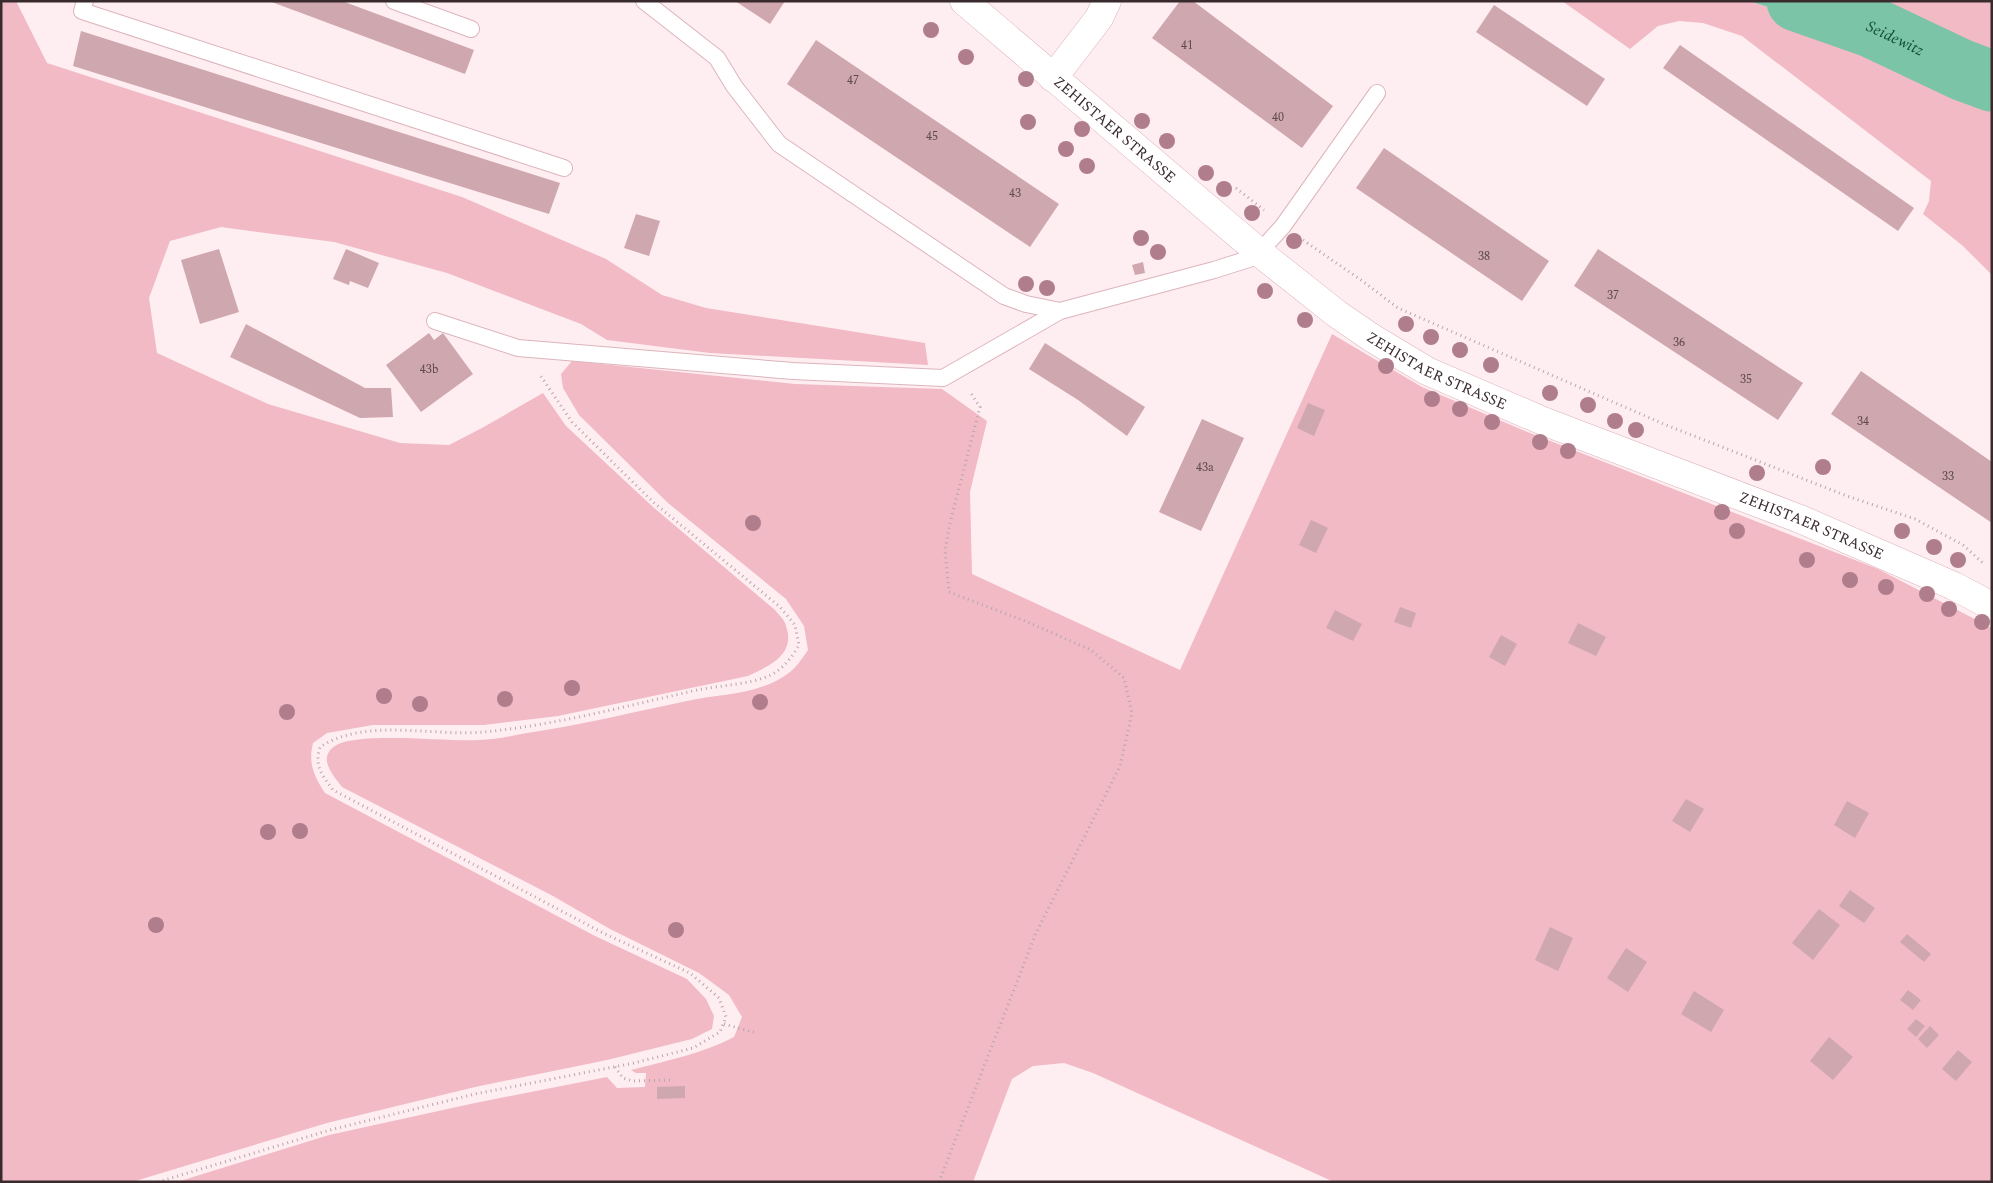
<svg xmlns="http://www.w3.org/2000/svg" width="1993" height="1183" viewBox="0 0 1993 1183" font-family="Spectral,serif">
  <style>
    .green { fill: #f1bac5 }
    .water { fill: #7cc4a7 }
    .lines { fill: none; stroke-linecap: round; stroke-linejoin: round }
    .river { stroke: #7cc4a7; stroke-width: 61 }
    .building { fill: #cfa7af }
    .service-casing { stroke: #dcb4bc; stroke-width: 18 }
    .minor-casing { stroke: #dcb4bc; stroke-width: 29 }
    .secondary-casing { stroke: #dcb4bc; stroke-width: 29 }
    .path { stroke: #b6a6a9; stroke-width: 3; stroke-dasharray: 1 4; stroke-linecap: butt }
    .service { stroke: #fff; stroke-width: 16 }
    .minor { stroke: #fff; stroke-width: 28 }
    .secondary { stroke: #fff; stroke-width: 28 }
    .tree { fill: #b07d8c }
    .labels { text-anchor: middle; dominant-baseline: central; stroke-width: 5; stroke-linejoin: round; paint-order: stroke }
    .number-label { font-size: 12px; fill: #5e494e }
    .street-label { font-size: 15px; fill: #392a2d; stroke: #ffeef1 }
    .water-label { font-size: 16px; font-style: italic; fill: #114d39; stroke: #ffeef1 }
  </style>
  <rect width="100%" height="100%" fill="#ffeef1"/>
  <path class="green" d="M1,1H16L47,63L462,197L606,259L662,295L706,308L925,343L928,365L710,353L607,340L581,324L447,273L334,242L221,227L170,241L149,298L157,353L268,404L400,443L449,445L482,428L543,393L566,426L653,507L775,610C779,615 785,620 786,626C796,655 769,666 748,676L558,716L484,725H373L327,733L313,743C308,764 314,776 325,793L595,936L687,979L706,999L714,1016L712,1029L692,1039L607,1060L475,1087L327,1123L132,1182H1Z
    M1562,1H1749L1826,25L1873,47L1992,95V275L1963,246L1923,214L1929,201L1931,181L1742,36L1703,23L1679,21L1658,26L1630,49Z
    M1797,1H1992V81L1962,70L1871,27Z
    M1332,334L1422,387L1525,431L1878,569L1992,628V1182H1334L1093,1073L1064,1063L1033,1066L1012,1079L973,1182H177L329,1135L475,1103L607,1077L617,1088L645,1087L646,1073H636L631,1070C665,1061 702,1054 734,1037L742,1017L729,995L699,973L610,929L553,896L342,787C333,775 317,758 335,746C357,731 448,742 479,740C495,740 511,736 527,733C581,725 634,712 687,701C719,694 745,696 776,681C793,672 797,666 808,650L804,626L786,599L668,503L579,415L563,388L561,374L572,361L795,384L942,389L987,421L970,492L972,574L1180,670Z"/>
  <path class="water" d="M1749,1H1797L1871,27L1962,70L1992,81V95L1873,47L1826,25Z"/>
  <g class="lines">
    <path class="river" id="s1" d="M1797,1L1871,27L1962,70L1992,81"/>
  </g>
  <path class="building" d="M269,1H342L474,50L465,74Z
    M735,1H785L770,24Z
    M1180,1H1193L1333,106L1302,148L1152,38Z
    M1494,5L1605,79L1587,106L1476,32Z
    M81,31L560,183L549,214L73,66Z
    M816,40L1059,204L1030,247L787,84Z
    M1680,45L1914,208L1898,231L1663,68Z
    M1384,148L1549,261L1522,301L1356,188Z
    M636,214L660,221L649,256L624,248Z
    M219,249L239,312L200,324L181,260Z
    M346,249L379,263L368,288L350,281L349,285L333,279Z
    M1598,249L1803,383L1778,420L1574,286Z
    M1143,262L1145,273L1135,275L1132,265Z
    M246,324L365,388H391L393,417L360,418L230,357Z
    M429,333L434,340L443,333L473,374L421,412L386,365Z
    M1045,343L1145,407L1127,436L1078,400L1029,369Z
    M1861,371L1992,462V523L1831,414Z
    M1308,403L1325,410L1314,436L1297,428Z
    M1202,419L1244,438L1201,531L1159,512Z
    M1311,520L1328,528L1316,553L1299,545Z
    M1400,607L1416,613L1411,628L1394,622Z
    M1335,610L1362,624L1353,641L1326,628Z
    M1578,623L1606,637L1596,656L1568,643Z
    M1501,635L1517,644L1505,666L1489,657Z
    M1686,799L1704,809L1690,832L1672,821Z
    M1847,801L1869,813L1855,838L1834,825Z
    M1850,890L1875,908L1864,923L1839,906Z
    M1819,909L1840,925L1813,960L1792,943Z
    M1550,927L1573,938L1558,971L1535,960Z
    M1907,934L1931,954L1924,962L1900,942Z
    M1626,948L1647,962L1628,992L1607,978Z
    M1908,990L1921,1000L1913,1010L1900,1000Z
    M1694,991L1724,1010L1711,1032L1681,1014Z
    M1916,1019L1925,1026L1916,1037L1907,1029Z
    M1930,1026L1939,1035L1927,1048L1918,1039Z
    M1829,1037L1853,1057L1833,1080L1810,1061Z
    M1958,1050L1972,1062L1956,1081L1942,1069Z
    M685,1086V1098L657,1099V1087Z"/>
  <g class="lines">
    <defs>
      <path id="service" d="M85,1L82,11L564,168
        M394,1L471,29
        M644,1L717,58L734,86L779,144L1004,296L1026,304L1060,311
        M435,321L518,348L793,371L943,378L1060,311L1214,270L1255,257L1283,226L1377,93"/>
      <path id="minor" d="M1053,78L1099,18L1107,1"/>
      <g id="secondary">
        <path id="s2" d="M964,1L1260,253L1337,314L1372,338L1427,371L1543,421L1800,519L1954,586L1992,606"/>
      </g>
    </defs>
    <use href="#service" class="service-casing"/>
    <use href="#minor" class="minor-casing"/>
    <use href="#secondary" class="secondary-casing"/>
    <path class="path" d="M1236,188L1264,210
      M1303,240L1361,280L1398,308L1666,425L1847,496L1915,519L1963,545L1984,564
      M724,1024L757,1033
      M615,1067L623,1078L633,1081L674,1080
      M158,1182L330,1130L475,1094L634,1063L693,1048L720,1032L726,1017L719,998L690,973L605,934L333,790C322,775 314,766 320,747C366,717 433,737 484,732C556,725 626,706 697,690C721,685 749,685 771,675C784,668 793,656 799,645L795,625L780,607L653,502L572,422L540,375
      M939,1182L1036,933L1120,766L1132,713L1124,678L1091,650L1030,623L949,592L945,551L950,523L980,407L970,392"/>
    <use href="#service" class="service"/>
    <use href="#minor" class="minor"/>
    <use href="#secondary" class="secondary"/>
  </g>
  <g class="tree">
    <circle cx="931" cy="30" r="8"/>
    <circle cx="966" cy="57" r="8"/>
    <circle cx="1026" cy="79" r="8"/>
    <circle cx="1142" cy="121" r="8"/>
    <circle cx="1028" cy="122" r="8"/>
    <circle cx="1082" cy="129" r="8"/>
    <circle cx="1167" cy="141" r="8"/>
    <circle cx="1066" cy="149" r="8"/>
    <circle cx="1087" cy="166" r="8"/>
    <circle cx="1206" cy="173" r="8"/>
    <circle cx="1224" cy="189" r="8"/>
    <circle cx="1252" cy="213" r="8"/>
    <circle cx="1141" cy="238" r="8"/>
    <circle cx="1294" cy="241" r="8"/>
    <circle cx="1158" cy="252" r="8"/>
    <circle cx="1026" cy="284" r="8"/>
    <circle cx="1047" cy="288" r="8"/>
    <circle cx="1265" cy="291" r="8"/>
    <circle cx="1305" cy="320" r="8"/>
    <circle cx="1406" cy="324" r="8"/>
    <circle cx="1431" cy="337" r="8"/>
    <circle cx="1460" cy="350" r="8"/>
    <circle cx="1491" cy="365" r="8"/>
    <circle cx="1386" cy="366" r="8"/>
    <circle cx="1550" cy="393" r="8"/>
    <circle cx="1432" cy="399" r="8"/>
    <circle cx="1588" cy="405" r="8"/>
    <circle cx="1460" cy="409" r="8"/>
    <circle cx="1615" cy="421" r="8"/>
    <circle cx="1492" cy="422" r="8"/>
    <circle cx="1636" cy="430" r="8"/>
    <circle cx="1540" cy="442" r="8"/>
    <circle cx="1568" cy="451" r="8"/>
    <circle cx="1823" cy="467" r="8"/>
    <circle cx="1757" cy="473" r="8"/>
    <circle cx="1722" cy="512" r="8"/>
    <circle cx="753" cy="523" r="8"/>
    <circle cx="1737" cy="531" r="8"/>
    <circle cx="1902" cy="531" r="8"/>
    <circle cx="1934" cy="547" r="8"/>
    <circle cx="1807" cy="560" r="8"/>
    <circle cx="1958" cy="560" r="8"/>
    <circle cx="1850" cy="580" r="8"/>
    <circle cx="1886" cy="587" r="8"/>
    <circle cx="1927" cy="594" r="8"/>
    <circle cx="1949" cy="609" r="8"/>
    <circle cx="1982" cy="622" r="8"/>
    <circle cx="572" cy="688" r="8"/>
    <circle cx="384" cy="696" r="8"/>
    <circle cx="505" cy="699" r="8"/>
    <circle cx="760" cy="702" r="8"/>
    <circle cx="420" cy="704" r="8"/>
    <circle cx="287" cy="712" r="8"/>
    <circle cx="300" cy="831" r="8"/>
    <circle cx="268" cy="832" r="8"/>
    <circle cx="156" cy="925" r="8"/>
    <circle cx="676" cy="930" r="8"/>
  </g>
  <g class="labels">
    <g class="number-label">
      <text x="1187" y="45">41</text>
      <text x="853" y="80">47</text>
      <text x="1278" y="117">40</text>
      <text x="932" y="136">45</text>
      <text x="1015" y="193">43</text>
      <text x="1484" y="256">38</text>
      <text x="1613" y="295">37</text>
      <text x="1679" y="342">36</text>
      <text x="429" y="369">43b</text>
      <text x="1746" y="379">35</text>
      <text x="1863" y="421">34</text>
      <text x="1205" y="467">43a</text>
      <text x="1948" y="476">33</text>
    </g>
    <g class="street-label">
      <text stroke="none"><textPath href="#s2" startOffset="198">ZEHISTAER STRASSE</textPath></text>
      <text stroke="none"><textPath href="#s2" startOffset="602">ZEHISTAER STRASSE</textPath></text>
      <text stroke="none"><textPath href="#s2" startOffset="1008">ZEHISTAER STRASSE</textPath></text>
    </g>
    <g class="water-label">
      <text stroke="none"><textPath href="#s1" startOffset="105">Seidewitz</textPath></text>
    </g>
  </g>
  <rect width="1993" height="1183" fill="none" stroke="#392a2d" stroke-width="5"/>
</svg>
